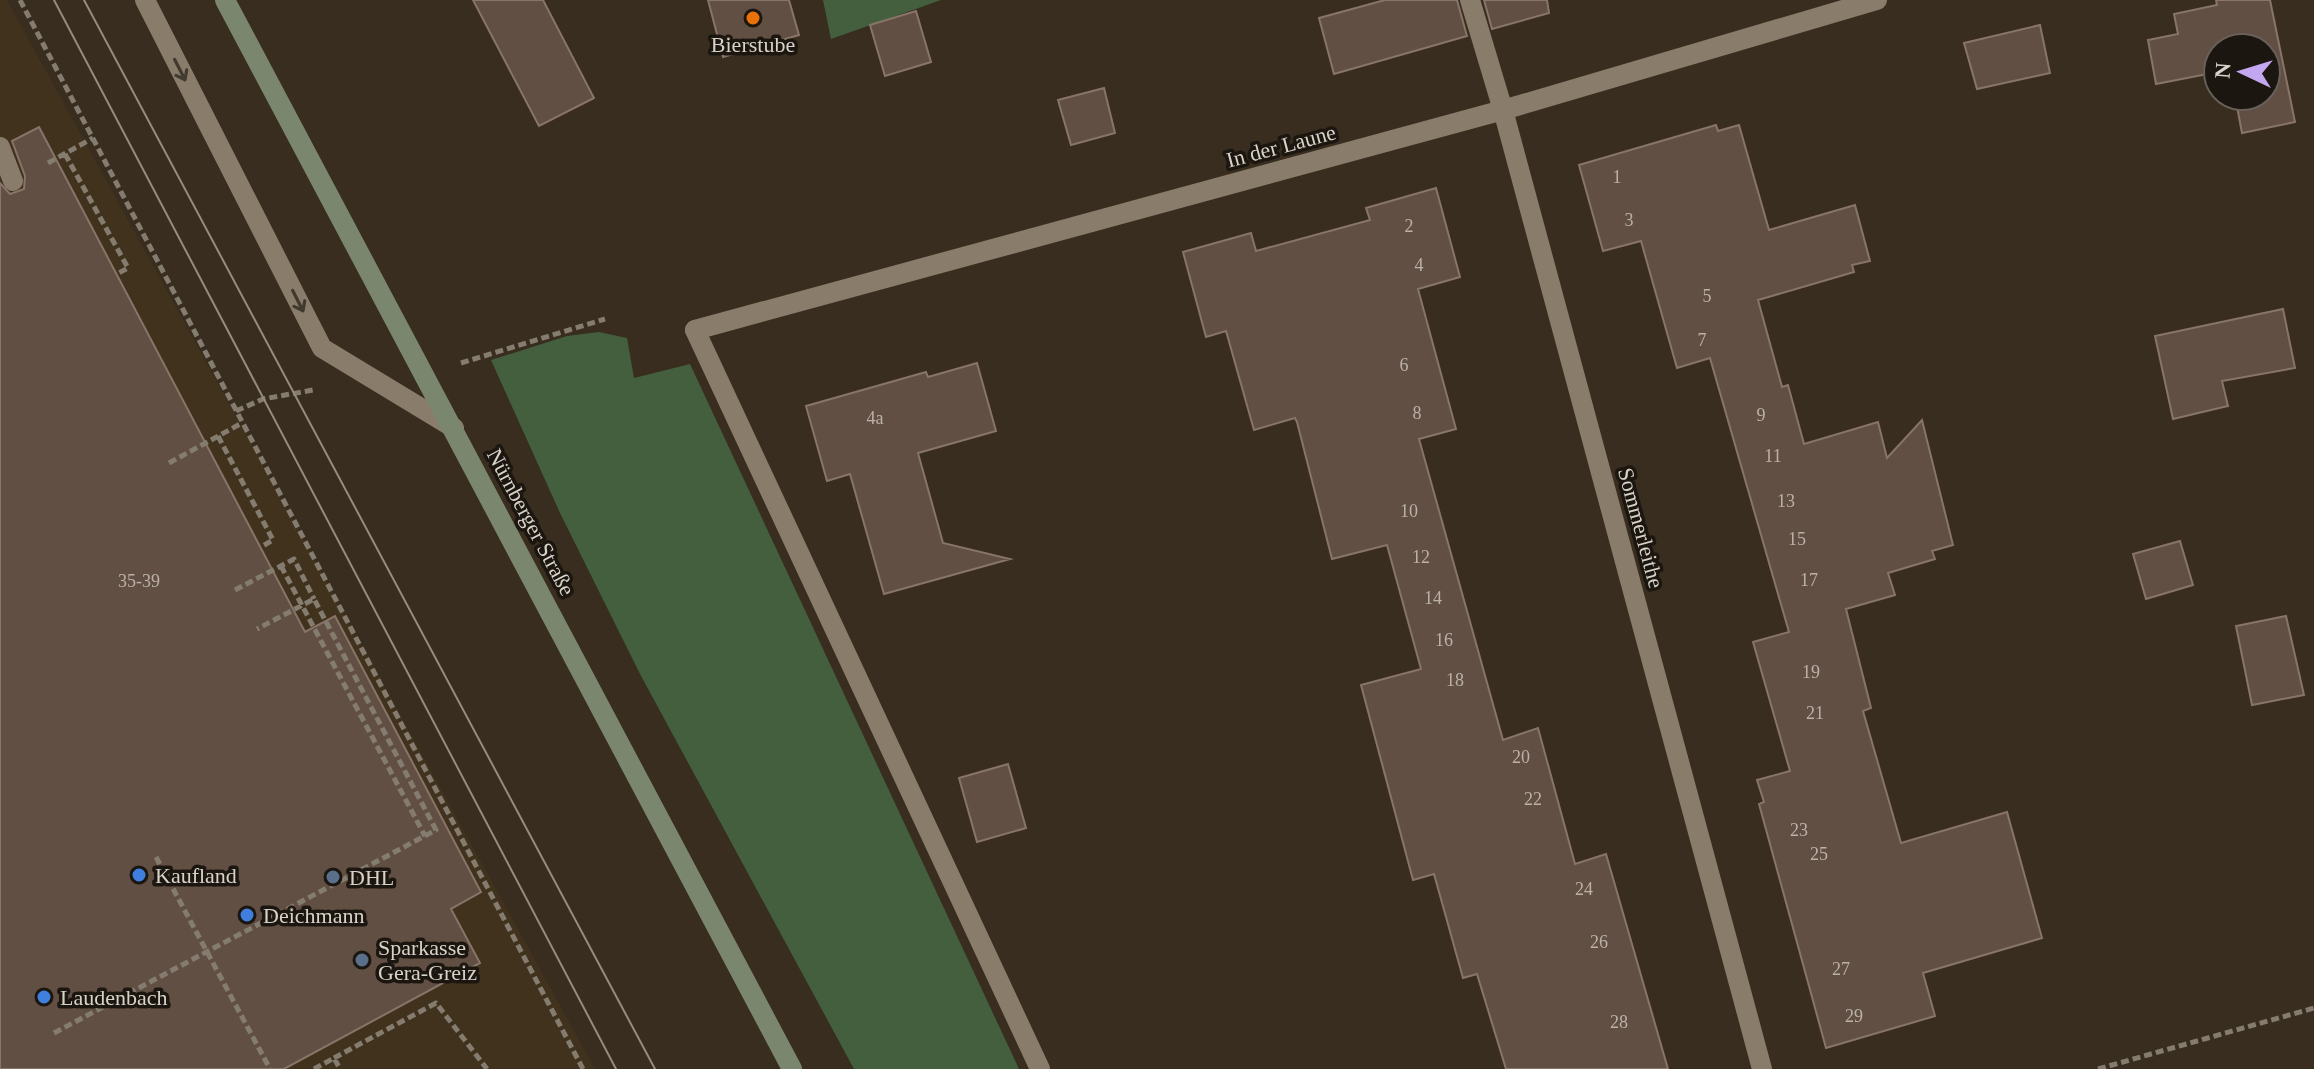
<svg xmlns="http://www.w3.org/2000/svg" width="2314" height="1069" viewBox="0 0 2314 1069" font-family="'Times New Roman',serif">
  <style>
    .built { fill: #41321d }
    .green { fill: #435f3e }
    .building { fill: #614f44; stroke: #887469; stroke-width: 2 }
    .lines { fill: none; stroke-linecap: round; stroke-linejoin: round }
    .path { stroke: #857c70; stroke-width: 5; stroke-dasharray: 8 4; stroke-linecap: butt }
    .service { stroke: #897c6b; stroke-width: 20 }
    .minor { stroke: #897c6b; stroke-width: 20 }
    .secondary { stroke: #7b866e; stroke-width: 20 }
    .tram { stroke: #958c80; stroke-width: 2 }
    .oneway { stroke: #423a2f }
    .food-dot { fill: #e8710a; stroke: #1b160f; stroke-width: 3 }
    .shop-dot { fill: #3f7fe0; stroke: #1b160f; stroke-width: 3 }
    .service-dot { fill: #5c6f8a; stroke: #1b160f; stroke-width: 3 }
    .labels { text-anchor: middle; dominant-baseline: central; stroke-width: 7; stroke-linejoin: round; paint-order: stroke }
    .number-label { font-size: 18px; fill: #bbb1a8 }
    .poi-label { font-size: 22px; fill: #d9d2c9; stroke: #1b160f; text-anchor: start }
    .street-label { font-size: 22px; fill: #d9d2c9; stroke: #1b160f }
  </style>
  <rect width="100%" height="100%" fill="#382d1e"/>
  <path class="built" d="M0,0H7L595,1069H0Z"/>
  <path class="green" d="M823,0H941L831,39Z
    M599,332L627,338L634,378L690,364L1019,1069H854L640,674L560,513L491,360L567,336Z"/>
  <path class="building" d="M473,0H543L594,98L539,126Z
    M708,0H789L799,35L723,57Z
    M1385,0H1457L1467,36L1334,74L1319,18Z
    M1484,0H1547L1549,13L1492,29Z
    M2216,0H2270L2295,122L2242,133L2235,96H2266V48H2218V72L2156,84L2148,40L2178,34L2174,14L2217,5Z
    M916,11L931,62L885,76L870,25Z
    M2040,25L2050,73L1977,89L1964,43Z
    M1104,88L1115,133L1071,145L1058,100Z
    M1716,125L1718,131L1739,125L1769,230L1855,205L1870,261L1852,265L1854,272L1758,300L1782,387L1788,385L1804,444L1878,422L1887,458L1922,420L1953,545L1932,551L1935,559L1888,573L1895,595L1846,609L1871,708L1863,711L1901,843L2007,812L2042,938L1923,973L1935,1016L1826,1048L1759,804L1764,802L1757,780L1790,771L1753,642L1789,632L1710,358L1677,368L1641,241L1603,251L1579,165Z
    M39,127L305,632L335,616L481,892L451,909L480,963L284,1069H0V183L10,194L24,189L25,176L12,141Z
    M1436,188L1460,277L1418,289L1456,429L1419,439L1503,740L1538,728L1575,864L1606,854L1668,1069H1506L1477,974L1463,978L1434,874L1413,880L1361,685L1421,669L1387,545L1332,559L1297,422L1295,418L1254,430L1226,331L1206,337L1183,252L1251,233L1256,251L1370,220L1366,208Z
    M2283,309L2295,368L2222,381L2228,406L2173,419L2155,336Z
    M977,363L996,431L918,453L943,543L1010,559L884,594L850,474L827,481L806,406L926,372L928,377Z
    M2180,541L2193,585L2146,599L2133,554Z
    M2286,616L2304,695L2252,705L2236,626Z
    M1008,764L1026,828L977,842L959,778Z"/>
  <g class="lines">
    <path class="path" d="M20,0L583,1069
      M65,154L128,268L117,274
      M48,163L93,138
      M461,363L605,319
      M236,411L263,399L313,390
      M218,436L273,540L261,547
      M169,463L242,423
      M281,566L425,836
      M235,590L294,559L314,599
      M156,857L270,1069
      M54,1033L436,830L314,599L257,629
      M334,1058L436,1003L487,1069
      M314,1069L334,1058L340,1069
      M2098,1069L2314,1008"/>
    <path class="service" d="M145,0L322,348L454,428
      M0,147L13,181
      M695,330L1040,1069"/>
    <path class="minor" d="M1470,0L1503,110L1762,1069
      M695,330L1503,110L1877,0"/>
    <path class="secondary" d="M225,0L792,1069"/>
    <path class="tram" d="M54,0L616,1069
      M84,0L655,1069"/>
  </g>
  <defs><path id="oneway-shaft" d="M-6 0H5M1.5-3L5.5 0L1.5 3" fill="none" stroke-width="1.6" stroke-linecap="round" stroke-linejoin="round" transform="scale(2)"/></defs>
  <g class="oneway">
    <use href="#oneway-shaft" transform="translate(180 70) rotate(63)"/>
    <use href="#oneway-shaft" transform="translate(298 301) rotate(63)"/>
  </g>
  <circle class="food-dot" cx="753" cy="18" r="8"/>
  <g class="shop-dot">
    <circle cx="139" cy="875" r="8"/>
    <circle cx="247" cy="915" r="8"/>
    <circle cx="44" cy="997" r="8"/>
  </g>
  <g class="service-dot">
    <circle cx="333" cy="877" r="8"/>
    <circle cx="362" cy="960" r="8"/>
  </g>
  <g class="labels">
    <g class="number-label">
      <text x="1617" y="177">1</text>
      <text x="1629" y="220">3</text>
      <text x="1409" y="226">2</text>
      <text x="1419" y="265">4</text>
      <text x="1707" y="296">5</text>
      <text x="1702" y="340">7</text>
      <text x="1404" y="365">6</text>
      <text x="1417" y="413">8</text>
      <text x="1761" y="415">9</text>
      <text x="875" y="418">4a</text>
      <text x="1773" y="456">11</text>
      <text x="1786" y="501">13</text>
      <text x="1409" y="511">10</text>
      <text x="1797" y="539">15</text>
      <text x="1421" y="557">12</text>
      <text x="1809" y="580">17</text>
      <text x="139" y="581">35-39</text>
      <text x="1433" y="598">14</text>
      <text x="1444" y="640">16</text>
      <text x="1811" y="672">19</text>
      <text x="1455" y="680">18</text>
      <text x="1815" y="713">21</text>
      <text x="1521" y="757">20</text>
      <text x="1533" y="799">22</text>
      <text x="1799" y="830">23</text>
      <text x="1819" y="854">25</text>
      <text x="1584" y="889">24</text>
      <text x="1599" y="942">26</text>
      <text x="1841" y="969">27</text>
      <text x="1854" y="1016">29</text>
      <text x="1619" y="1022">28</text>
    </g>
    <g class="poi-label">
      <text x="753" y="44" text-anchor="middle">Bierstube</text>
      <text x="155" y="875">Kaufland</text>
      <text x="349" y="877">DHL</text>
      <text x="263" y="915">Deichmann</text>
      <text x="378" y="947">Sparkasse<tspan x="378" dy="25">Gera-Greiz</tspan></text>
      <text x="60" y="997">Laudenbach</text>
    </g>
    <g class="street-label">
      <text transform="translate(1281 146) rotate(-15)">In der Laune</text>
      <text transform="translate(531 522) rotate(62)">Nürnberger Straße</text>
      <text transform="translate(1641 528) rotate(75)">Sommerleithe</text>
    </g>
  </g>
  <g transform="translate(2242 72) rotate(274)"><circle r="38" fill="#1b160f" stroke="#676159" stroke-width="2"/>
  <path d="M0-6L14 30L0 20L-14 30Z" fill="#c4a7f1"/>
  <text y="-12" font-size="22" font-weight="bold" text-anchor="middle" fill="#d9d2c9">N</text>
  </g>
</svg>
